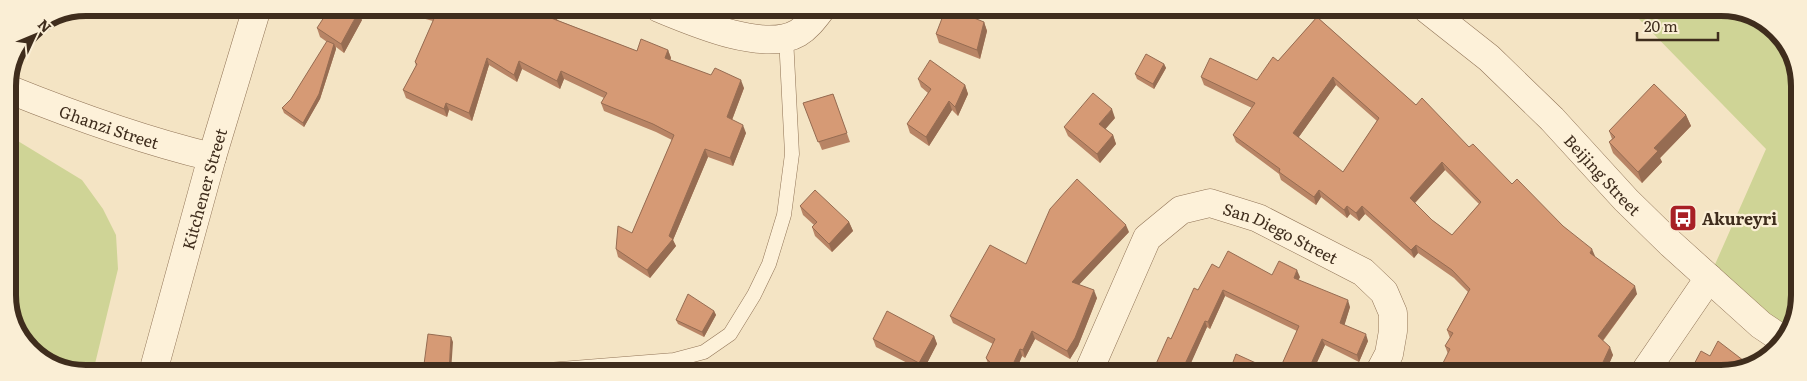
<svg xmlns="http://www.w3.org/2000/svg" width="1807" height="381" viewBox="0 0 1807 381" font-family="Literata,serif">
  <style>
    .green { fill: #cfd496 }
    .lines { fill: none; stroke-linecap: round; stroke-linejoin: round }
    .lane-casing { stroke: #917457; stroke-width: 15 }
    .street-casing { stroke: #917457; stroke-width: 29 }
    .lane { stroke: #fdf1d9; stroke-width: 14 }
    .street { stroke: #fdf1d9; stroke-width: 28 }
    .wall { fill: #b88465; fill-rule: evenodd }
    .shaded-wall { fill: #966c52 }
    .building { fill: #d69a75; stroke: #966c52; fill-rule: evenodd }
    .labels { text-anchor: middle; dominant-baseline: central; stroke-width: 4.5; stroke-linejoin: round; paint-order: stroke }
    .street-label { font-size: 16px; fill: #3f2d1d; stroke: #faeed5 }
    .poi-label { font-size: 16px; font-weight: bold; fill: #3f2d1d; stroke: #faeed5; text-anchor: start }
    .rim { fill: none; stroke: #3f2d1d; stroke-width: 6 }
  </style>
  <rect width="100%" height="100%" fill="#f4e4c4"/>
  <path class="green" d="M1636,9H1736L1776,30L1798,70V310L1782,339L1709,278L1766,149L1639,19Z
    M8,135L82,180L103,209L116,235L118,269L93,372H71L31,351L9,311Z"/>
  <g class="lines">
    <defs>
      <path id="lane" d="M548,370L674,360L704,352L730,334L754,295L769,264L784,215L792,154L786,37"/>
      <g id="street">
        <path d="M659,8C693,22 764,53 798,33C808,27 815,17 822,8"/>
        <path id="s1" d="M1427,9L1489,58L1552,119L1626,200L1670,243L1761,325L1782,339"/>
        <path id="s2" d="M8,89C75,116 141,140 212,157"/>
        <path id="s3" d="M153,372L212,157L257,8"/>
        <path id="s4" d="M1088,373L1147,238L1181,210L1210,203L1258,218L1363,272L1384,292L1393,313V331L1389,354L1379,373"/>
        <path d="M1644,373L1709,278"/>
      </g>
    </defs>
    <use href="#lane" class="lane-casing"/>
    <use href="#street" class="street-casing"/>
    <use href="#lane" class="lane"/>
    <use href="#street" class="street"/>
  </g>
  <path class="wall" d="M394,8H558L560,13L557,20L637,51L668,50L671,58L670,60L744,88L732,120L746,133L733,166L708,157L673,240L676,246L650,278L618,257L616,249L632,233L672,140L656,132L604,111L601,103L604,98L564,79L560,89L522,69L517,82L489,65L472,121L449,110L447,117L406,98L403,90L416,66L415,62L433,21L395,11Z
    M1317,17L1416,105L1469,147L1512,184L1563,226L1595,257L1637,294L1603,341L1613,355L1605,373H1438L1448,354L1445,346L1450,338L1447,330L1468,292L1454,278L1418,253L1414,258L1365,214L1359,221L1350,214L1347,218L1321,197L1316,205L1281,180L1279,174L1236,142L1233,135L1252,108L1204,85L1201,77L1257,80L1278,61ZM1336,85L1377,121L1343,172L1298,138ZM1445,170L1479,204L1452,235L1432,220L1415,203Z
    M362,20L344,53L336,47V49L320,99L304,127L284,113L282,108L291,99L327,42L320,37L317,28Z
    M984,22L987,31L980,59L939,43L936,34Z
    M1164,64L1166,68L1154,89L1137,79L1135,74Z
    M918,79L965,85L968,94L958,116L952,110L929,146L910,133L907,124L928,93L921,87Z
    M833,94L850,142L822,150L803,103Z
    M1686,115L1691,126L1660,158L1662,162L1642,183L1613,153L1609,142L1612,139L1609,131Z
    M1115,118L1105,129L1113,135L1116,144L1100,163L1068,136L1064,127Z
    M800,206L849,222L853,231L832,252L815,236L812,227L814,225L803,215Z
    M1129,232L1079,284L1097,298L1078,346L1070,359L1035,339L1025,358L1022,356L1015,373H996L989,366L986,358L993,344L953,323L950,316L1026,264Z
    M1219,268L1272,275L1300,277L1298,280L1350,307L1344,325L1368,341L1359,362L1325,345L1312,373H1229H1278L1297,331L1225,296L1210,329L1207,327L1186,373H1152L1198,290Z
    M714,311L716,315L704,337L678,324L676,320Z
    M934,336L937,344L923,371L876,347L873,339Z"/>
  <path class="shaded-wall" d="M556,8H558L560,13L554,26L551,18Z
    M359,11L362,20L344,53L341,44Z
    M984,22L987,31L980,59L977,50Z
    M334,44L336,49L320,99L304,127L303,123Z
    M668,50L671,58L668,66L665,58Z
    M487,58L489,65L472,121L469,113Z
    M519,61L522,69L517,82L514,75Z
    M1164,64L1166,68L1154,89L1153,84Z
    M561,71L564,79L560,89L557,81Z
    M1333,77L1336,85L1296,141L1293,133Z
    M741,80L744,88L730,125L727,117Z
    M965,85L968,94L958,116L955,107Z
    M949,101L952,110L929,146L926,137Z
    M446,103L449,110L447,117L444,109Z
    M1112,109L1115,118L1102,133L1099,124Z
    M1686,115L1691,126L1660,158L1662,162L1642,183L1638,172L1654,148Z
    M743,125L746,133L733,166L730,158Z
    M1113,135L1116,144L1100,163L1097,154Z
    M705,149L708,157L673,240L676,246L650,278L647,270L669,236Z
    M1442,162L1445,170L1412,206L1410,198Z
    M1319,190L1321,197L1316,205L1314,197Z
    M1347,206L1350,214L1347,218L1344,210Z
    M1362,206L1365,214L1359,221L1356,213Z
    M849,222L853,231L832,252L829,244Z
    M1126,225L1129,232L1075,289L1072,282Z
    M1416,245L1418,253L1414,258L1411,250Z
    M1592,249L1595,256L1593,261L1590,253Z
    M1297,270L1300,277L1296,285L1294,278Z
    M1635,286L1637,294L1600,344L1598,336Z
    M1094,290L1097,298L1078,346L1070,359L1067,351Z
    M1223,290L1225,296L1210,329L1208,322Z
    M1348,300L1350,307L1343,330L1340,323Z
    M714,311L716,315L704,337L702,332Z
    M1205,321L1207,327L1188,370L1186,373H1180Z
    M1032,331L1035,339L1025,358L1023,350Z
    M1366,334L1368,341L1359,362L1357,355Z
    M934,336L937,344L923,371L919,363Z
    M451,337L453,342L451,372H449Z
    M1322,339L1325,345L1312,373H1307Z
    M1610,347L1613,355L1605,373H1598Z
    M1020,349L1022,356L1015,373H1009Z"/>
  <path class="building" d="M330,8H355L359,11L341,44L317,28Z
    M410,8H556L551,18L637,51L641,39L668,50L665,58L711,75L715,68L741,80L727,117L743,125L730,158L705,149L669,236L673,239L647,270L616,249L618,226L632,233L674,135L653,124L601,103L607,93L561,71L557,81L519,61L514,75L487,58L469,113L446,103L444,109L403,90L417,64L415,62L436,14Z
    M946,8H949L984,22L977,50L936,34Z
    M1317,17L1416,105L1422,98L1469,147L1473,144L1512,184L1517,179L1563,226L1592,249L1590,253L1635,286L1598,336L1610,347L1598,373H1438L1450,349L1445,346L1453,333L1447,330L1470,289L1452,270L1416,245L1411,250L1362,206L1356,213L1347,206L1344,210L1319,190L1314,197L1279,172L1280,169L1233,135L1255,103L1201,77L1210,58L1257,80L1273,57L1278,61ZM1333,77L1379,118L1343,172L1293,133ZM1442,162L1481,202L1452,235L1432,220L1410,198Z
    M327,41L334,44L319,94L303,123L282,108L291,99Z
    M1146,54L1164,64L1153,84L1135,74Z
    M930,60L965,85L955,107L949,101L926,137L907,124L931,89L918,79Z
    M1654,84L1686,115L1654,148L1658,151L1638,172L1609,142L1615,137L1609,131Z
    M1093,93L1112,109L1099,124L1113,135L1097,154L1064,127Z
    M833,94L847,133L818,142L803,103Z
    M1077,179L1126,225L1072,282L1094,290L1075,338L1067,351L1032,331L1023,350L1020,349L1009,373H1000L986,358L995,339L950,316L990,245L1026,264L1050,209Z
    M815,190L849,222L829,244L812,227L817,222L800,206Z
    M1228,251L1272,275L1279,261L1297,270L1294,278L1348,300L1340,323L1366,334L1357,355L1322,339L1307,373H1229L1236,354L1278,373L1299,326L1223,290L1208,322L1205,321L1185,364L1180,373H1152L1168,337L1171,339L1194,288L1198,290L1212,264L1219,268Z
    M688,294L714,311L702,332L676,320Z
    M887,311L934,336L919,363L873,339Z
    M428,334L451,337L449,372H423Z
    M1718,341L1748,364L1726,373H1696L1691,370L1701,351L1710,356Z"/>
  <defs>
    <symbol id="bus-square" viewBox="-11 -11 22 22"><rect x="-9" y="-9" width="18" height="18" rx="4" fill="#a81f25" stroke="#faeed5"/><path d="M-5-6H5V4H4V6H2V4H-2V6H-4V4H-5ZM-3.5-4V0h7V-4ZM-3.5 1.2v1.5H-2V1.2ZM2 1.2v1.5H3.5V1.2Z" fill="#fff"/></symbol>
  </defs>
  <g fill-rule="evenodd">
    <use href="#bus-square" x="1667" y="202" width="32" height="32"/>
  </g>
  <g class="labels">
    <g class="street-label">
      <text stroke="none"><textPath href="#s2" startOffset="108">Ghanzi Street</textPath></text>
      <text stroke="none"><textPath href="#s1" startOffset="242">Beijing Street</textPath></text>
      <text stroke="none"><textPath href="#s3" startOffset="190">Kitchener Street</textPath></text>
      <text stroke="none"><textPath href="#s4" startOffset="298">San Diego Street</textPath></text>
    </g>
    <g class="poi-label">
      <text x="1702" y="218">Akureyri</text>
    </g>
  </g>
  <path d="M0 0H1807V381H0ZM86 16H1721A70 70 0 0 1 1791 86V295A70 70 0 0 1 1721 365H86A70 70 0 0 1 16 295V86A70 70 0 0 1 86 16Z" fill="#faeed5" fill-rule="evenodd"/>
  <path class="rim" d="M86 16H1721A70 70 0 0 1 1791 86V295A70 70 0 0 1 1721 365H86A70 70 0 0 1 16 295V86A70 70 0 0 1 86 16Z"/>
  <g transform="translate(35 35) rotate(46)" stroke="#faeed5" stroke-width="4" paint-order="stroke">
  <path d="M0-4L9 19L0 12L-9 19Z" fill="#3f2d1d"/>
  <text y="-8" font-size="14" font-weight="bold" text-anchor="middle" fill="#3f2d1d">N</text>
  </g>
  <path d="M1637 32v8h81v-8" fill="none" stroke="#3f2d1d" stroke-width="2.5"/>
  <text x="1644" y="32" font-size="15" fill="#3f2d1d" stroke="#faeed5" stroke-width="4" paint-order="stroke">20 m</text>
</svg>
